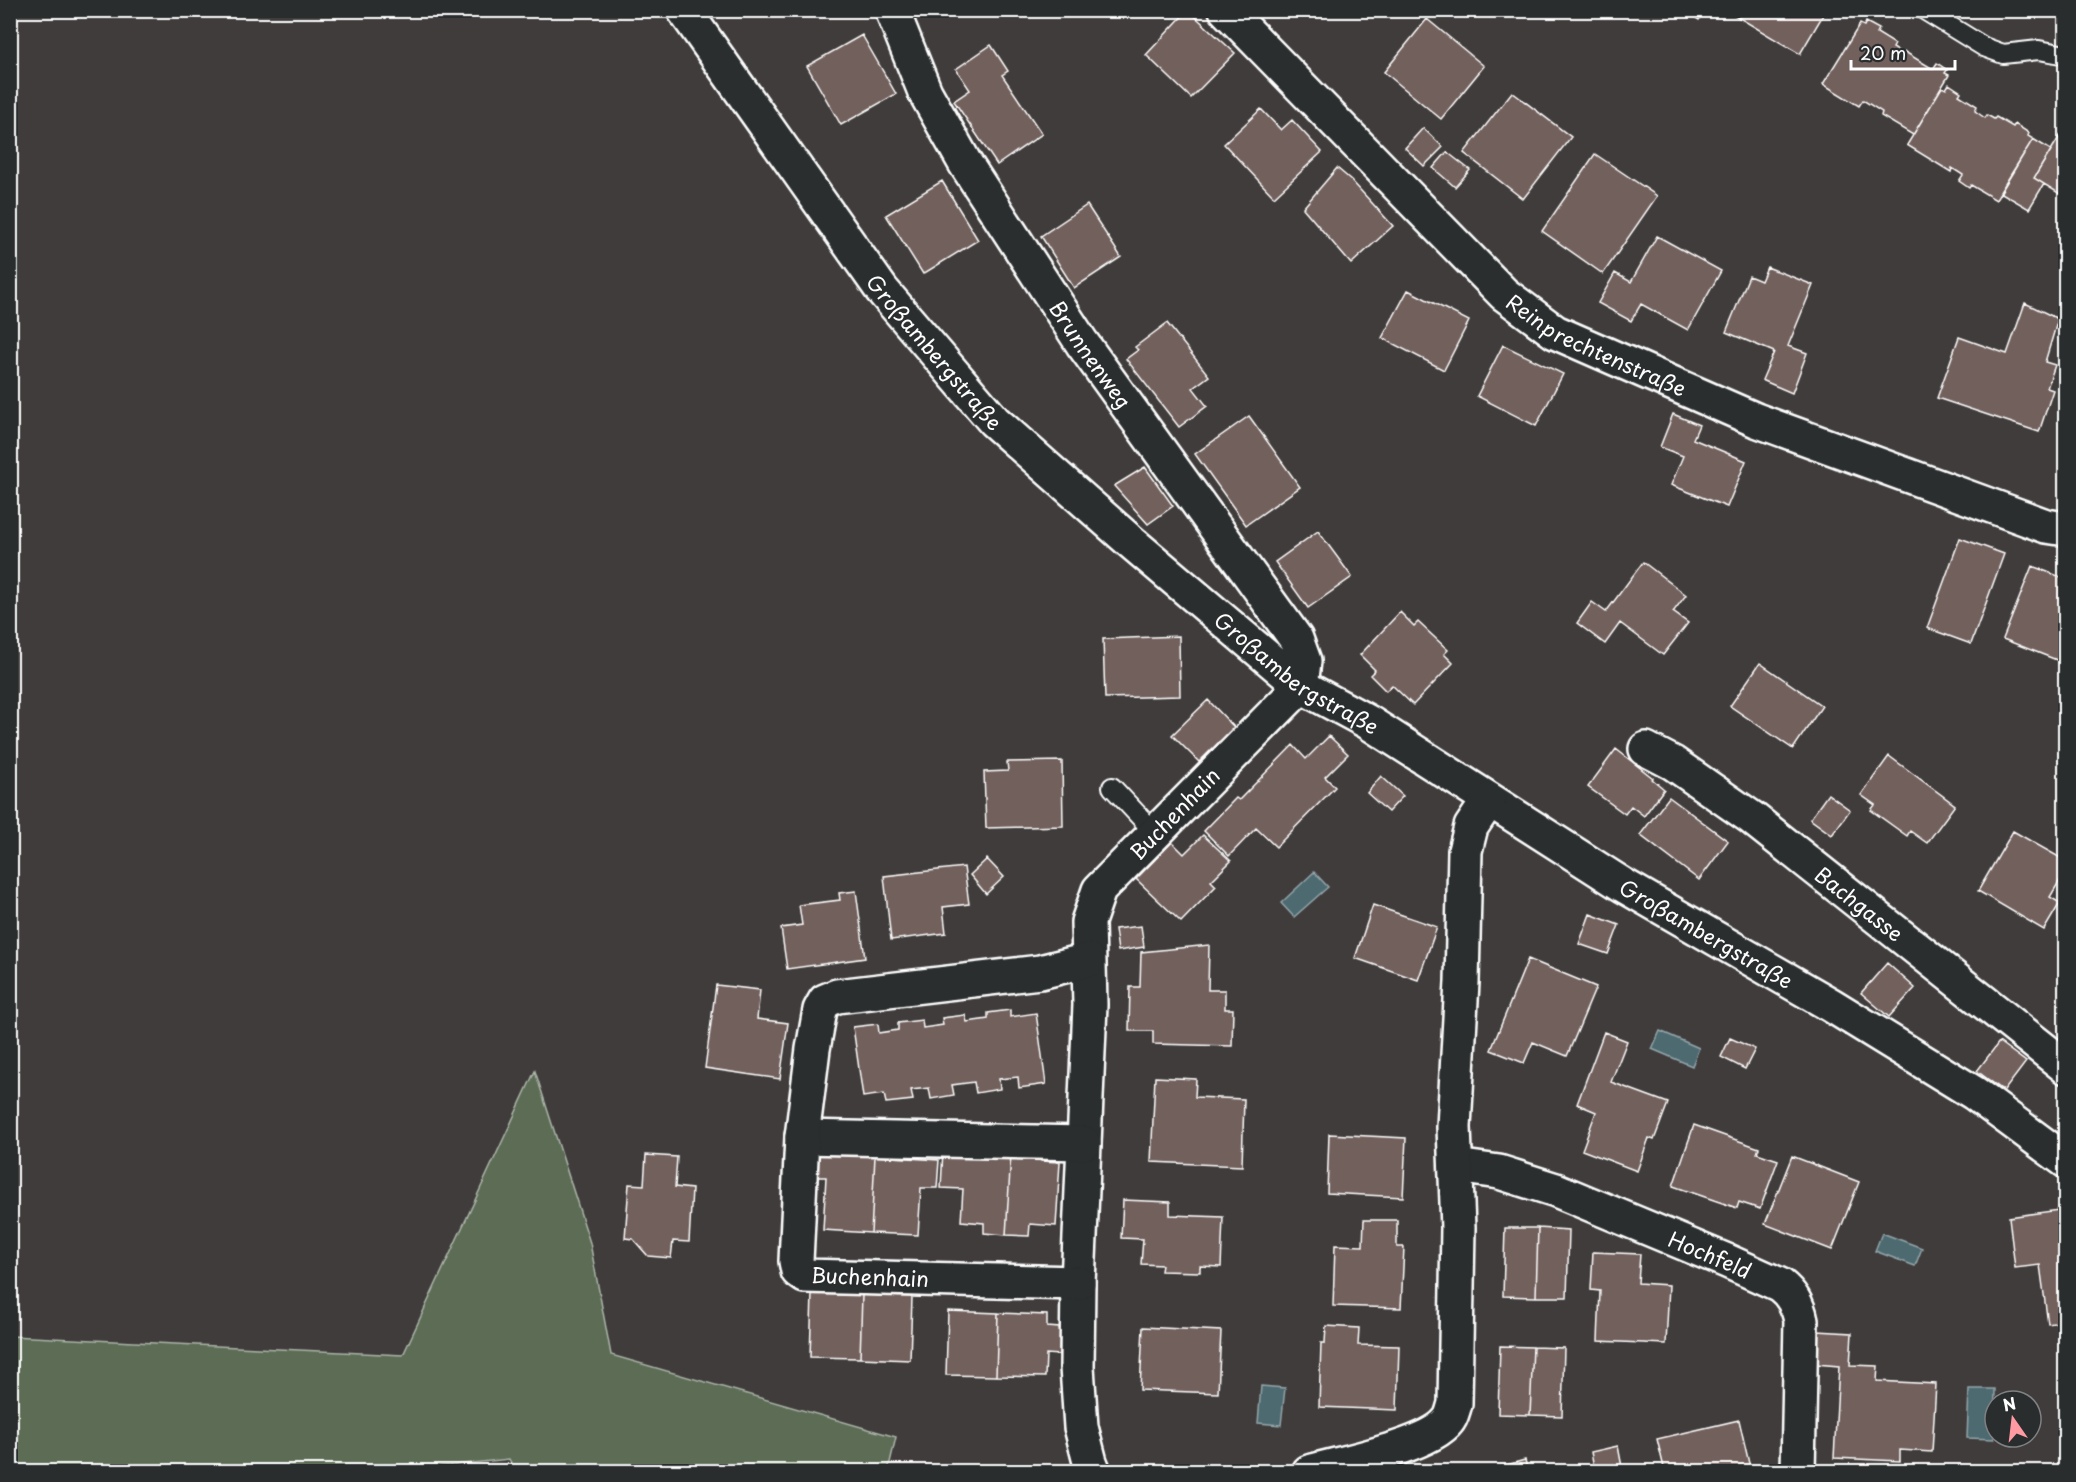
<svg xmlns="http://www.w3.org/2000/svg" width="2076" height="1482" viewBox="0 0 2076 1482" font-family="'Playpen Sans',sans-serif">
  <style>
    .green { fill: #5b6c54; stroke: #adb6aa; stroke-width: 1.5 }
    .water { fill: #4d6a71; stroke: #94a6aa; stroke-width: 1.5 }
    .building { fill: #72605b; stroke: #fff; stroke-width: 1.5 }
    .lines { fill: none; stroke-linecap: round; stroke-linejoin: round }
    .lane-casing { stroke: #fff; stroke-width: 22 }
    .street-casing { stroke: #fff; stroke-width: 38 }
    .lane { stroke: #2a2d2e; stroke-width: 18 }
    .street { stroke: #2a2d2e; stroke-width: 33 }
    .labels { text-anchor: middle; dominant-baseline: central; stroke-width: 4.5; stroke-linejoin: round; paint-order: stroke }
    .street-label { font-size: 21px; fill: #fff; stroke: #2a2d2e }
  </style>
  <rect width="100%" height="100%" fill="#403c3c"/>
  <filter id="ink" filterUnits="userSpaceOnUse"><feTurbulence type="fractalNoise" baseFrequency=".0167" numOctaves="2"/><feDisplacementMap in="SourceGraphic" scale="12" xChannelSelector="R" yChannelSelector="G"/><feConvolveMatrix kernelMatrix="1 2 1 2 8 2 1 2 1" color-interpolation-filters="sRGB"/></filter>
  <g filter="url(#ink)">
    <path class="green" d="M535,1071L590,1243L611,1355L896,1437L888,1471L516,1472L509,1459L426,1468L418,1472L11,1471V1336L403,1355Z"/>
    <path class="water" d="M1314,872L1328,887L1294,917L1281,903Z
      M1660,1031L1699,1048L1692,1066L1652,1049Z
      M1882,1233L1922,1248L1915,1266L1875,1251Z
      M1261,1386L1285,1388L1281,1425L1258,1423Z
      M1969,1389H1995L1994,1439L1967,1438Z"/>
    <path class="building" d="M1188,10L1235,53L1191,98L1146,55Z
      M1683,10H1705L1699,20Z
      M1726,10H1826L1800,54Z
      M1427,19L1484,66L1441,119L1384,72Z
      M1866,22L1879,29L1877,33L1895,44L1893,48L1903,54L1905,52L1933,69L1937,63L1947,70L1945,73L1949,75L1913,135L1881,116L1882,112L1863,100L1859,106L1823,84L1860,24L1864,26Z
      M862,35L896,94L841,125L807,66Z
      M991,45L1008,71L1002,75L1042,134L997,165L954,101L970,90L956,69Z
      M1949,84L1961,92L1959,95L1977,106L1975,111L1985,118L1987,115L1994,119L1996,117L2013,127L2015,124L2029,133L2028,136L2033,139L1996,200L1971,185L1969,188L1959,181L1963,175L1952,168L1951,172L1907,145L1942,87L1946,89Z
      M1512,92L1571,137L1523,199L1464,153Z
      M1261,109L1281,130L1292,120L1322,152L1274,197L1224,144Z
      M2066,126V197H2065L2034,178Z
      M1423,128L1443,147L1424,166L1405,148Z
      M2033,139L2051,150L2034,178L2044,184L2029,209L2000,192Z
      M1447,152L1470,170L1455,187L1433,168Z
      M1595,154L1657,196L1603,274L1542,231Z
      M1337,168L1351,180L1393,226L1351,264L1303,208Z
      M942,181L978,240L923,274L886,215Z
      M1087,205L1121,257L1074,288L1041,236Z
      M1657,236L1721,271L1688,330L1641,304L1631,321L1598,303L1615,273L1631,282Z
      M1767,267L1813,285L1788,346L1807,353L1792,393L1762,380L1774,352L1726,332L1749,276L1761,281Z
      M1408,290L1469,321L1444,370L1382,338Z
      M2025,303L2058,319L2045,362L2055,365L2047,388L2053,390L2039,432L1937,398L1959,337L2007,354Z
      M1167,323L1209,376L1193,388L1207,406L1179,427L1126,359L1138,350L1135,347Z
      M1503,345L1563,374L1536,426L1477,396Z
      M1673,414L1699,425L1693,439L1746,461L1727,507L1671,485L1683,456L1660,447Z
      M1249,416L1300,487L1246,525L1195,454Z
      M1145,467L1173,506L1148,524L1114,486Z
      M1318,531L1352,577L1308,608L1275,562Z
      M1960,538L2004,554L1971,644L1927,628Z
      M1643,562L1686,595L1673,612L1688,623L1663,655L1620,623L1605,644L1577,623L1592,602L1606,612Z
      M2032,566L2066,579V654L2062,662L2003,639Z
      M1400,612L1414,626L1418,622L1448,650L1444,654L1453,663L1413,705L1392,685L1386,691L1370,675L1375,670L1360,655Z
      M1179,636L1180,696L1105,698L1103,639Z
      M1760,663L1822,706L1793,749L1730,706Z
      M1208,700L1234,727L1199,762L1172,735Z
      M1329,736L1348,754L1325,777L1335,787L1276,847L1256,828L1229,856L1204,831L1236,798L1239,800L1293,745L1306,759Z
      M1616,749L1653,778L1652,779L1664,789L1644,816L1631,806L1625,814L1588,787Z
      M1889,756L1955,805L1927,843L1910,831L1907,836L1871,810L1875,805L1861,795Z
      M1062,761L1063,826L986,828L984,772L1008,771L1007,762Z
      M1381,776L1403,796L1388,812L1367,793Z
      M1828,794L1850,810L1832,835L1810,819Z
      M1669,797L1728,841L1699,880L1640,835Z
      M2013,831L2066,861V870L2050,897L2060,903L2044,930L1978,891Z
      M1203,835L1231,861L1211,881L1216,886L1181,922L1136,879L1172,842L1184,854Z
      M987,859L1004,877L986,894L970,875Z
      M964,867L969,904L943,907L946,933L891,940L884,876Z
      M856,891L865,958L787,969L781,928L802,925L799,905L840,900L839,893Z
      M1373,905L1437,927L1418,980L1355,958Z
      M1590,914L1619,925L1608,954L1579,944Z
      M1141,926L1144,947L1118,951L1115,929Z
      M1209,945L1208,990H1225V1009H1233L1232,1046L1153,1044V1031H1129L1130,987H1140L1141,952Z
      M1528,959L1596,987L1567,1056L1533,1042L1524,1063L1491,1050Z
      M1887,963L1915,988L1889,1017L1861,993Z
      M716,985L760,990L757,1019L788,1023L780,1079L705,1068Z
      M1010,1010V1017L1036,1013L1046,1084L1019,1088L1018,1077L999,1079L1000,1089L976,1093L974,1082L952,1085L954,1095L931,1099L929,1088L911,1090L913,1100L886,1103L884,1094L863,1097L853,1027L878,1024L879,1033L898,1030V1023L922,1020L923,1028L943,1025L942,1018L965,1015L967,1022L988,1019V1013Z
      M1604,1032L1627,1041L1611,1082L1668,1103L1654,1140L1649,1138L1637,1171L1582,1150L1596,1112L1577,1104Z
      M1730,1038L1755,1049L1745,1069L1721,1057Z
      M1999,1042L2026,1062L2004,1091L1977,1071Z
      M1155,1077L1196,1079L1195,1097L1244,1099L1242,1166L1151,1162Z
      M1694,1125L1759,1148L1757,1153L1778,1160L1760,1209L1739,1202L1737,1208L1673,1186Z
      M1329,1134L1406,1138L1403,1197L1327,1193Z
      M811,1149L831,1154L875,1156L871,1233L823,1230L826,1177H809Z
      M943,1150L1011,1154L1006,1235L984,1233V1223L961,1221L963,1189L941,1188Z
      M1011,1154L1041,1156V1161L1060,1162L1056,1226L1030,1224L1029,1236L1006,1235Z
      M646,1155L677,1157L675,1187L692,1189L689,1242L673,1241L671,1258L648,1256L633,1239L625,1238L629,1184L644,1185Z
      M875,1156L939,1160L937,1188H921L918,1235L871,1233Z
      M1792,1156L1859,1182L1832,1250L1765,1224Z
      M1123,1200L1170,1202V1215L1223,1217L1221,1267L1200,1266V1272L1161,1271L1162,1265L1141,1264L1143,1239L1121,1238Z
      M2066,1209V1321L2048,1324L2040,1265L2015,1268L2009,1217Z
      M1364,1220H1397V1247H1404L1401,1308L1333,1306L1335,1245L1363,1246Z
      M1505,1228H1538L1536,1297L1503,1296Z
      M1538,1228L1569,1230L1567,1297H1536Z
      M1593,1252L1640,1254L1638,1283L1669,1285L1666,1344L1598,1341L1600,1291L1591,1290Z
      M812,1294L862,1295L860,1358L810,1357Z
      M862,1295L912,1297L910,1360L860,1358Z
      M948,1311L998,1313L996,1376L946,1375Z
      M998,1313L1047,1315V1327L1060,1328L1059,1355L1046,1354L1045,1377L996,1376Z
      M1326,1326L1359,1328L1358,1345L1399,1346L1397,1410L1319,1407L1321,1343H1325Z
      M1143,1327L1221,1331L1218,1393L1140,1390Z
      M1817,1331L1852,1333L1850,1365L1878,1366L1877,1381L1936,1384L1932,1452L1900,1450V1461L1834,1458L1839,1366L1816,1364Z
      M1500,1346L1533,1347L1530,1415L1498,1414Z
      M1533,1347L1564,1348L1562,1416L1530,1415Z
      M1739,1420L1751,1472H1665L1657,1439Z
      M1618,1446L1622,1467L1595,1472L1591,1452Z
      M1525,1460L1528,1472H1481Z
      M1816,1467L1863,1469V1472H1816Z"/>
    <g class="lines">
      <defs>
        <path id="lane" d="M1924,10L1984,47L2003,54L2039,50L2066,55
          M1112,787L1155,833"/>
        <g id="street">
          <path id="s1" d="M684,10L882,290L994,421L1131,542L1301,686L1368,722L1623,885L1831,1005L1974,1093L2066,1161"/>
          <path id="s2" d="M892,10L925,92L965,163L1082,343L1296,639L1304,661L1301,686L1099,890L1088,922L1090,1005L1078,1283L1077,1367L1081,1427L1090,1462L1094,1472"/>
          <path id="s3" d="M1226,10L1504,294L1555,332L1756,420L2046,526L2066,529"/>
          <path id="s4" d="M1646,749L1673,763L1752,818L2066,1067"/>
          <path d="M802,1137L1084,1143"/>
          <path id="s5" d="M1456,1166L1499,1172L1556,1190L1727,1261L1780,1285C1792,1294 1798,1305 1801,1320L1798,1472"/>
          <path d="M1078,1283L805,1276L798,1271L796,1261L802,1137L813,1049L820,1010L825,1001L837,996L1040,972L1088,960"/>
          <path d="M1309,1472C1341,1463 1429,1446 1448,1421C1452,1417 1453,1409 1455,1404L1458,1228L1454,1127L1462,982L1465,851L1471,827L1489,800"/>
        </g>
      </defs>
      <use href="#lane" class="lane-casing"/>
      <use href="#street" class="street-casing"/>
      <use href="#lane" class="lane"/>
      <use href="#street" class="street"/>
    </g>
  </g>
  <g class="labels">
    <g class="street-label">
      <text stroke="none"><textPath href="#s3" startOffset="504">Reinprechtenstraße</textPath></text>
      <text stroke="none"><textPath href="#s1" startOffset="424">Großambergstraße</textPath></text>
      <text stroke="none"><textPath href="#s2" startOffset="399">Brunnenweg</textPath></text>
      <text stroke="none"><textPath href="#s1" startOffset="910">Großambergstraße</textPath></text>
      <text transform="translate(1174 813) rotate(-46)">Buchenhain</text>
      <text stroke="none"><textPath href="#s4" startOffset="264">Bachgasse</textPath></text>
      <text stroke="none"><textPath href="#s1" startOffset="1396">Großambergstraße</textPath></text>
      <text stroke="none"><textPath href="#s5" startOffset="270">Hochfeld</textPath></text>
      <text transform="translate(870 1276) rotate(2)">Buchenhain</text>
    </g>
  </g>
  <rect width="2076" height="1482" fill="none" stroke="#2a2d2e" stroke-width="36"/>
  <rect x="18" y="18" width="2040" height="1446" fill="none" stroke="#fff" stroke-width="2" filter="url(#ink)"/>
  <g transform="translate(2013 1419) rotate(346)"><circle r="28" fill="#2a2d2e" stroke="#7f8182" stroke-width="1.5"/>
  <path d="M0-4.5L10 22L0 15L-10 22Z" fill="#ff9aa2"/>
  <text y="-9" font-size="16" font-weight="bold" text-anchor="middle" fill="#ffffff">N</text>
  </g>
  <path d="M1851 60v9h104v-9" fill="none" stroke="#ffffff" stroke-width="3"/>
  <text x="1860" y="60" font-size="18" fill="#ffffff" stroke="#2a2d2e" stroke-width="4.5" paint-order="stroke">20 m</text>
</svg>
